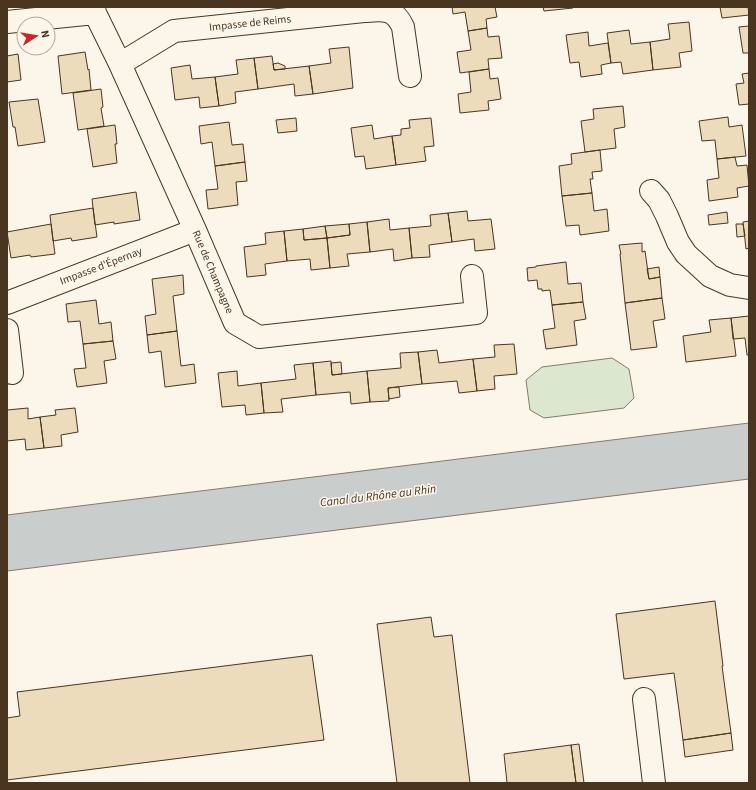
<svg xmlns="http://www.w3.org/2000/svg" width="756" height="790" viewBox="0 0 756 790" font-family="'Source Sans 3',sans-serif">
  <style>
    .green { fill: #dce7d0; stroke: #887966 }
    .water { fill: #c9cecd; stroke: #887966 }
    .building { fill: #ecdcbc; stroke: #4a3520 }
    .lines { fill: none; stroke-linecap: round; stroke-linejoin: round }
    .minor-casing { stroke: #4a3520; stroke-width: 24 }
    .minor { stroke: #fbf6e9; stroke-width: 22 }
    .labels { text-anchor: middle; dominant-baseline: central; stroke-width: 3; stroke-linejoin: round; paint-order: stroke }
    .street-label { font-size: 11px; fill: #4a3520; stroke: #fbf6e9 }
    .water-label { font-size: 12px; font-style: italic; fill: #4a3520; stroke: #fbf6e9 }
  </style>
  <rect width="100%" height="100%" fill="#fbf6e9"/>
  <path class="green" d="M612,358L629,369L634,398L624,408L544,418L530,410L526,380L542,367Z"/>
  <path class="water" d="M749,423V479L7,571V515Z"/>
  <path class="building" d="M452,7H495L497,17L486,19L487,28L468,31L465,12L453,14Z
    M543,7H573V8L544,11Z
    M720,7H748L749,15L722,18Z
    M689,22L692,51L679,53L681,67L653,70L650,42L670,39L668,24Z
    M749,26V53H743L739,27Z
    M487,28L488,37L499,36L502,58L488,59L489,69L460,73L457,52L471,50L468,31Z
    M629,30L631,44L650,42L653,70L623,74L621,62L611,63L607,33Z
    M588,32L589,46L608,43L611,63L601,65L602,74L581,77L579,62L570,63L566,35Z
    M349,47L353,88L313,94L309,66L331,63L329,49Z
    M85,52L88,70L89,69L91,90L62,94L58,56Z
    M18,54L21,80L7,82V56Z
    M272,56L274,70L309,66L313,94L295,96L294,84L258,89L254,58Z
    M254,58L258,89L235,92L236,103L219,106L215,77L238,74L236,60Z
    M278,63L285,66V69L274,70L273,64Z
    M190,65L192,79L215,77L219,106L200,108L199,97L175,100L171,68Z
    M489,69L490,79L498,78L501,99L488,101L489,110L460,113L458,94L471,92L469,72Z
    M749,73V104L739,105L736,84L744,83L742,74Z
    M101,89L103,107L101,108L104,126L78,130L73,93Z
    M38,99L45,142L18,146L15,127H13L9,102Z
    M623,106L625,127L614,129L616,148L585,152L581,121L594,119L593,109Z
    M728,117L729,127L742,125L746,156L717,159L715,140L702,141L699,121Z
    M296,118L297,131L278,133L276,120Z
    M431,118L434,146L424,147L426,161L396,165L392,136L401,135V129L410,128L409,120Z
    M229,122L232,145L243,144L245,162L215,166L212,142L201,144L199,126Z
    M115,125L117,144H115L117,163L93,167L87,129Z
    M372,125L374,139L392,136L396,165L366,169L364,156L355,157L351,128Z
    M600,150L602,171L592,172L593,179H590L592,193L562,196L559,166L572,164L571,154Z
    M735,157L737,166L747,165L749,186L737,188L738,197L709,201L707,180L719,178L717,159Z
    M245,162L247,181L236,182L238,205L208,209L206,190L218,189L215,166Z
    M136,192L140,220L114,224V222L95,225L92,199Z
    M592,193L594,211L607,209L609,231L580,235L579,225L566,226L562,196Z
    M93,208L97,237L72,241L71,238L53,241L50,215Z
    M467,211L468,221L491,219L495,249L475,251L474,239L452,242L448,213Z
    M727,212L728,223L709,225L708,215Z
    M448,213L452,242L429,245L430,257L412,258L409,228L431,226L430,215Z
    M389,219L390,230L409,228L412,258L394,261L393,249L370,252L367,222Z
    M749,221V248L746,249L743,222Z
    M367,222L370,252L347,254L349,266L330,268L327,238L350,235L349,224Z
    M51,224L55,254L31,257L30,255L11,258L7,232Z
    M349,224L350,235L327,238L325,226Z
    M736,224H743L745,236L737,237Z
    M325,226L327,238L304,240L303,229Z
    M303,229L304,240L327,238L330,268L311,270L310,259L287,261L284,231Z
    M284,231L287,261L265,264L266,275L247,277L244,247L266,244L265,233Z
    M642,243V252L645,251L649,279L660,277L662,298L625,303L620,254H621L619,245Z
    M566,262L568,284L581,283L583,302L552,305L550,290L542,291V289H538L537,280L528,281L527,268L536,267V266Z
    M659,267L660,277L649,279L647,269Z
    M183,275L184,294L173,296L177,331L147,335L145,316L156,314L152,279Z
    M662,298L665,319L653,321L657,347L631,350L625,303Z
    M96,300L99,324L111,322L113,341L83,344L80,321L68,322L66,304Z
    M583,302L586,319L574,321L577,345L546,349L543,330L555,328L552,305Z
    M749,316V355H747L745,338L733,339L731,318Z
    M731,318L736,356L686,362L683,336L711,332L709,320Z
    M177,331L181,366L194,364L196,383L165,387L161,351L149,353L147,335Z
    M113,341L116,359L104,361L107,383L77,387L74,369L86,368L83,344Z
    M514,344L517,374L494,376L495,389L477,391L473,359L495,357L494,345Z
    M437,350L439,363L473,359L477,391L459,393L457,381L422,384L418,352Z
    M418,352L422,384L388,388L389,401L370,402L367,371L401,368L400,353Z
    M331,361L332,375L367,371L370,402L351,404L350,392L316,395L313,363Z
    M341,362L342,374L332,375L331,363Z
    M313,363L316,395L281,399L283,412L264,413L261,383L296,379L294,365Z
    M237,371L238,386L261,383L264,413L246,415L245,405L222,407L218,373Z
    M399,387L400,397L389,399L388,388Z
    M28,408V419L40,417L44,448L26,450L25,439L7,441V410Z
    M75,408L78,432L61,435L62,446L44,448L40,417L56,415L55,410Z
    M715,601L723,666H722L731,733L683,740L674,673L624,679L616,614Z
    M431,617L434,637L452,635L470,783H397L377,624Z
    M312,655L324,740L7,780V718L20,716L17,692Z
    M731,733L733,750L685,757L683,740Z
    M579,744L584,783H576L571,745Z
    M571,745L576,783H507L504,754Z"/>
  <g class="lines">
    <defs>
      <path id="minor" d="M94,7L95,13L120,64L195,230L235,323L259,337L476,313L472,276
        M7,22L95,13
        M120,64L174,31L364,11C383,10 394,7 403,27L410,76
        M651,191L659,200L667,216L678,242L686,254L710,276L730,285L749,288
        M7,303L195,230
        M7,330L12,373
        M644,699L654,783"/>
    </defs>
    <use href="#minor" class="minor-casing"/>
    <use href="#minor" class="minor"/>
  </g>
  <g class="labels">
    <g class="street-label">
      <text transform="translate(250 23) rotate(-6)">Impasse de Reims</text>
      <text transform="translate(101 266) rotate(-21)">Impasse d'Épernay</text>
      <text transform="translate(213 272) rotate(67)">Rue de Champagne</text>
    </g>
    <g class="water-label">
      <text transform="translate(378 496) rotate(-7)">Canal du Rhône au Rhin</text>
    </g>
  </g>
  <rect width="756" height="790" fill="none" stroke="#4a3520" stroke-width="16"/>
  <g transform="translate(36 36) rotate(78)"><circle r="19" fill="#fbf6e9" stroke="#b4a999"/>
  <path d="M0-3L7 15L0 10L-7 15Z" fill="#c62828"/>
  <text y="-6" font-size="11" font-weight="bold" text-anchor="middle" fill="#4a3520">N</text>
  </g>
</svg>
